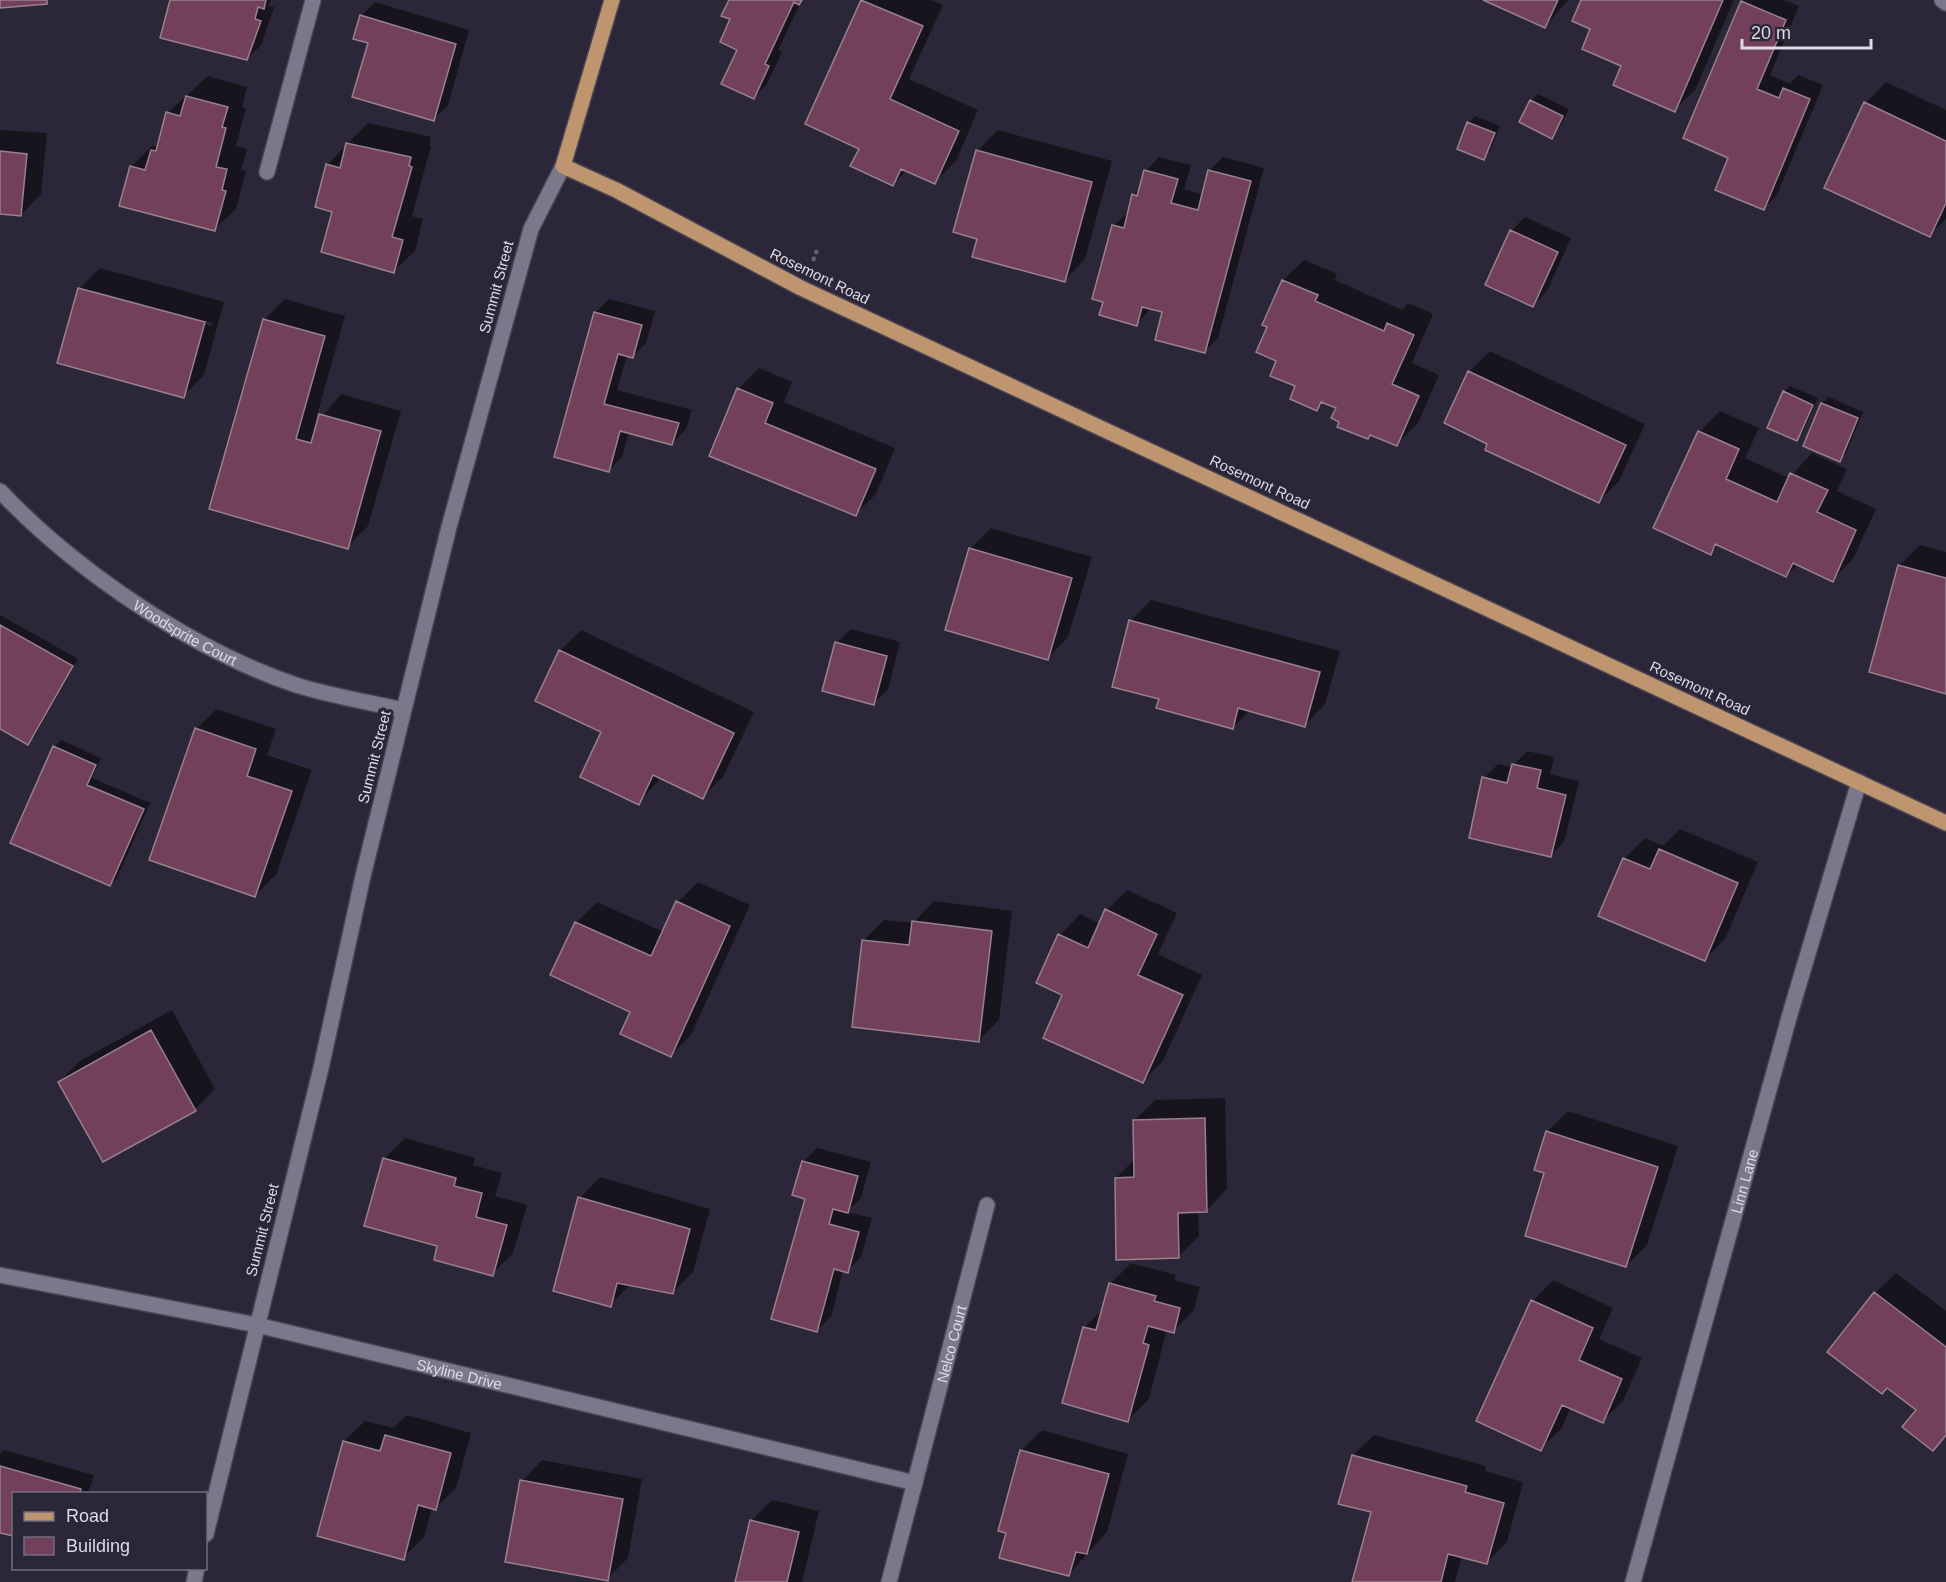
<svg xmlns="http://www.w3.org/2000/svg" width="1946" height="1582" viewBox="0 0 1946 1582" font-family="Arial,sans-serif">
  <style>
    .shadow { fill: #0007; fill-rule: evenodd }
    .building { fill: #73405c; stroke: #97818c; stroke-width: 1.5 }
    .lines { fill: none; stroke-linecap: round; stroke-linejoin: round }
    .minor-casing { stroke: #484553; stroke-width: 18 }
    .major-casing { stroke: #484553; stroke-width: 18 }
    .path { stroke: #63606f; stroke-width: 4; stroke-dasharray: 4.5 3; stroke-linecap: butt }
    .minor { stroke: #7b788b; stroke-width: 15 }
    .major { stroke: #be956f; stroke-width: 15 }
    .labels { text-anchor: middle; dominant-baseline: central; stroke-width: 6; stroke-linejoin: round; paint-order: stroke }
    .street-label { font-size: 15px; fill: #dddbe6; stroke: #2b2738 }
  </style>
  <rect width="100%" height="100%" fill="#2b2738"/>
  <path class="shadow" d="M172,0H271L268,6L274,7L261,45L247,59Z
    M730,0H802L778,50L782,52L767,84L753,98L732,19Z
    M863,0H931L943,5L909,79L978,110L956,161L935,182L907,170L893,184L861,148L807,124Z
    M1487,0H1568L1545,27Z
    M1583,0H1734L1695,90L1674,110L1623,65L1592,28Z
    M1744,0H1784L1799,6L1770,75L1790,84L1798,75L1823,85L1777,195L1763,209L1730,157Z
    M375,2L469,30L448,105L434,119L370,42L361,16Z
    M208,76L247,87L242,107L246,108L236,146L247,149L241,170L246,171L236,209L215,229L131,167L152,146L155,147L160,143L167,113Z
    M1886,82L1946,110V219L1929,235L1866,103Z
    M1538,94L1569,109L1558,130L1551,137L1531,101Z
    M1475,116L1500,126L1490,151L1483,158L1468,123Z
    M368,123L431,137L429,146H431L412,216L423,219L415,251L394,271L327,165Z
    M0,130L47,133L41,194L21,215L0,213Z
    M998,130L1112,161L1085,259L1065,280L979,238L977,151Z
    M1159,157L1191,165L1184,189L1203,195L1209,171L1223,157L1264,168L1218,338L1204,352L1164,311L1151,308L1137,324L1104,301L1094,298L1114,225L1129,212L1133,195L1141,187L1146,171Z
    M1525,217L1571,238L1547,291L1533,305L1511,231Z
    M1304,260L1337,274L1335,280L1402,310L1408,303L1433,314L1412,363L1439,375L1418,423L1397,444L1372,434L1368,438L1341,421L1338,407L1325,402L1317,409L1278,360L1269,326L1264,324L1283,280Z
    M100,268L224,302L204,375L183,396L79,289ZM91,290L212,323L211,326L91,293Z
    M285,299L345,316L316,419L319,420L341,394L401,411L368,526L347,547L211,508L264,320Z
    M609,299L655,311L646,343L632,357L627,355L617,390L692,410L686,429L672,443L629,432L622,457L608,471L595,313Z
    M1490,351L1645,424L1619,481L1598,502L1489,443L1469,372Z
    M759,368L792,382L784,402L895,448L876,494L856,514L711,455L738,389Z
    M1790,386L1818,398L1803,432L1796,439L1784,392Z
    M1829,397L1863,412L1846,453L1839,460L1805,445L1822,403Z
    M1720,411L1759,428L1745,458L1789,478L1812,453L1847,469L1837,491L1876,509L1853,559L1832,580L1798,564L1786,576L1719,544L1710,553L1655,528L1700,431Z
    M991,528L1092,557L1068,637L1048,658L970,549Z
    M1920,545L1946,552V692L1899,566Z
    M1151,600L1340,651L1325,704L1305,725L1250,710L1232,728L1160,698L1131,621Z
    M0,615L78,659L35,736L28,743L0,727Z
    M851,629L900,642L888,689L874,703L837,643Z
    M581,630L754,712L723,777L702,797L662,777L638,803L560,651Z
    M217,709L276,729L267,755L312,770L276,875L255,895L196,729Z
    M61,740L101,758L92,778L150,803L117,878L110,885L54,747Z
    M1527,751L1554,757L1550,774L1579,781L1564,842L1551,855L1484,778L1498,764L1512,767Z
    M1680,829L1758,862L1725,939L1704,960L1624,859L1645,838L1663,846Z
    M698,882L750,905L691,1035L670,1056L632,1011L576,923L597,902L664,932L678,902Z
    M1127,890L1177,913L1158,954L1202,975L1163,1061L1142,1082L1064,994L1038,982L1060,935L1080,914L1100,924L1107,910Z
    M934,901L1012,911L999,1020L979,1040L863,941L884,920L913,923Z
    M172,1010L215,1089L195,1109L59,1082L80,1061Z
    M1225,1098L1227,1189L1207,1210H1198L1199,1236L1178,1257L1116,1178L1135,1159L1134,1121L1155,1100Z
    M1568,1111L1678,1146L1647,1245L1626,1266L1546,1172L1547,1132Z
    M405,1138L475,1158L473,1165L502,1173L495,1196L527,1205L513,1253L492,1274L439,1245L384,1159Z
    M817,1148L871,1162L861,1198L847,1212L872,1218L861,1257L847,1271L843,1270L831,1317L817,1330L803,1162Z
    M600,1177L710,1209L693,1272L672,1293L631,1284L610,1305L580,1198Z
    M1131,1263L1176,1275L1174,1280L1200,1287L1194,1310L1173,1331L1167,1329L1149,1399L1128,1420L1084,1328L1104,1308L1110,1284Z
    M1896,1273L1946,1311V1436L1933,1449L1875,1293Z
    M1553,1280L1613,1308L1599,1339L1642,1358L1623,1401L1602,1421L1571,1407L1561,1429L1540,1449L1533,1301Z
    M407,1415L471,1433L456,1488L435,1508H432L424,1537L403,1558L344,1441L365,1421L393,1428Z
    M1042,1430L1128,1454L1107,1532L1068,1575L1021,1451Z
    M1374,1435L1486,1466L1485,1471L1523,1482L1507,1542L1486,1563L1462,1556L1455,1582H1353L1373,1511L1353,1455Z
    M4,1450L94,1475L88,1494H14L0,1531V1454Z
    M542,1460L642,1479L628,1558L607,1579L522,1481Z
    M772,1500L819,1511L802,1582H737L751,1521Z"/>
  <path class="building" d="M0,0H47V4L0,8Z
    M170,0H266L264,9L258,7L255,19L261,21L247,60L160,38Z
    M729,0H802L799,5L794,2L765,64L769,66L754,99L721,84L737,50L720,42L730,19L721,16Z
    M861,0L923,26L890,99L959,131L935,184L901,169L893,186L850,166L859,149L805,124Z
    M1483,0H1558L1545,28Z
    M1581,0H1723L1675,112L1613,85L1621,66L1582,49L1590,29L1572,21Z
    M1741,1L1786,20L1757,89L1779,98L1783,88L1810,99L1764,210L1715,190L1728,158L1683,138Z
    M360,15L456,44L434,121L352,97L368,43L353,39Z
    M186,96L228,107L222,127L226,128L216,167L227,169L222,190L226,191L215,231L119,206L130,166L145,170L151,150L156,151L166,112L180,116Z
    M1530,100L1563,116L1552,139L1519,122Z
    M1864,102L1946,141V203L1930,237L1824,188Z
    M1467,122L1495,133L1484,160L1457,149Z
    M346,143L411,157L409,166L412,167L392,237L403,240L394,273L321,252L332,212L315,207L326,164L340,168Z
    M976,150L1092,182L1065,282L972,257L977,239L953,232Z
    M0,151L27,154L21,216L0,214Z
    M1144,170L1178,179L1171,203L1198,210L1208,170L1251,181L1205,353L1155,340L1162,312L1142,307L1137,326L1099,315L1103,302L1092,299L1112,225L1124,228L1132,194L1137,196Z
    M1510,230L1558,252L1533,307L1485,285Z
    M1282,280L1318,295L1315,301L1384,331L1387,323L1414,335L1392,384L1419,396L1397,446L1370,435L1368,439L1337,427L1339,422L1331,418L1336,408L1321,402L1317,411L1290,399L1295,386L1270,376L1276,361L1256,352L1267,327L1262,325Z
    M78,288L205,322L184,398L57,363Z
    M594,312L642,325L633,358L618,354L604,404L679,423L672,445L620,431L609,472L554,457Z
    M263,319L325,336L296,439L311,443L319,414L381,431L348,549L209,509Z
    M1468,371L1626,445L1599,503L1485,450L1487,444L1444,423Z
    M737,388L773,403L765,423L876,469L856,516L709,456Z
    M1783,391L1813,405L1797,441L1767,428Z
    M1821,403L1858,418L1840,462L1803,446Z
    M1698,431L1739,449L1726,479L1777,502L1790,473L1828,490L1817,512L1856,530L1833,582L1793,563L1786,577L1715,544L1711,555L1653,528Z
    M969,548L1072,578L1048,660L945,630Z
    M1898,565L1946,578V694L1869,672Z
    M1129,620L1320,672L1305,727L1238,708L1233,729L1156,708L1159,699L1112,687Z
    M0,625L73,666L28,745L0,729Z
    M835,642L887,656L874,705L822,691Z
    M559,650L734,733L703,799L653,775L639,805L580,777L601,732L535,701Z
    M195,728L256,749L247,776L292,791L255,897L149,860Z
    M53,746L96,765L87,785L144,809L110,886L10,843Z
    M1512,764L1541,770L1537,788L1566,795L1551,857L1469,838L1482,777L1507,783Z
    M1659,849L1738,883L1705,961L1598,916L1623,858L1650,869Z
    M676,901L730,926L671,1057L620,1034L630,1012L550,975L575,922L651,956Z
    M1105,909L1157,934L1138,975L1183,995L1143,1083L1043,1038L1062,995L1036,983L1058,934L1088,948Z
    M912,921L992,931L979,1042L852,1027L862,940L909,945Z
    M151,1030L196,1111L103,1162L58,1082Z
    M1205,1118L1207,1212L1178,1213L1179,1258L1116,1260L1115,1178L1134,1177L1133,1120Z
    M1546,1131L1658,1167L1626,1267L1525,1236L1544,1173L1534,1170Z
    M383,1158L456,1178L454,1186L482,1193L476,1217L507,1225L493,1276L434,1260L437,1246L364,1226Z
    M802,1161L858,1176L848,1213L833,1209L829,1224L859,1232L848,1273L834,1269L817,1332L771,1319L805,1199L792,1195Z
    M578,1197L690,1229L673,1294L617,1283L611,1307L553,1291Z
    M1109,1283L1156,1296L1154,1301L1180,1308L1174,1333L1148,1326L1143,1343L1149,1345L1128,1422L1062,1403L1083,1327L1096,1330Z
    M1874,1292L1946,1347V1435L1933,1451L1902,1427L1916,1410L1887,1388L1882,1394L1827,1352Z
    M1531,1300L1593,1328L1579,1360L1622,1379L1603,1423L1562,1405L1541,1451L1476,1421Z
    M385,1435L451,1453L436,1510L418,1505L404,1560L317,1536L343,1441L380,1451Z
    M1020,1450L1109,1474L1087,1554L1076,1552L1069,1576L999,1558L1006,1533L998,1531Z
    M1352,1455L1467,1486L1465,1492L1504,1503L1487,1564L1448,1554L1441,1582H1352L1371,1512L1338,1504Z
    M0,1466L81,1489L79,1494H14V1536L0,1533Z
    M520,1480L623,1499L608,1581L505,1562Z
    M750,1520L799,1532L787,1582H735Z"/>
  <g class="lines">
    <defs>
      <g id="minor">
        <path d="M1942,0L1946,3"/>
        <path d="M267,172L313,0"/>
        <path id="s1" d="M0,491C75,570 192,650 296,685C331,696 368,702 403,710"/>
        <path id="s2" d="M0,1275L257,1325L915,1483"/>
        <path d="M206,1534L321,1068L363,876L449,527L531,229L563,166"/>
        <path d="M194,1582L197,1568"/>
        <path id="s3" d="M889,1582L987,1205"/>
        <path id="s4" d="M1633,1582L1790,1014L1859,782"/>
      </g>
      <path id="major" d="M612,0L563,166L616,190L801,288L1946,823"/>
    </defs>
    <use href="#minor" class="minor-casing"/>
    <use href="#major" class="major-casing"/>
    <path class="path" d="M813,261L817,250"/>
    <use href="#minor" class="minor"/>
    <use href="#major" class="major"/>
  </g>
  <g class="labels">
    <g class="street-label">
      <text transform="translate(820 276) rotate(26)">Rosemont Road</text>
      <text transform="translate(496 287) rotate(-75)">Summit Street</text>
      <text transform="translate(1260 482) rotate(25)">Rosemont Road</text>
      <text stroke="none"><textPath href="#s1" startOffset="234">Woodsprite Court</textPath></text>
      <text transform="translate(1700 688) rotate(25)">Rosemont Road</text>
      <text transform="translate(374 757) rotate(-76)">Summit Street</text>
      <text stroke="none"><textPath href="#s4" startOffset="416">Linn Lane</textPath></text>
      <text transform="translate(262 1230) rotate(-76)">Summit Street</text>
      <text stroke="none"><textPath href="#s3" startOffset="246">Nelco Court</textPath></text>
      <text stroke="none"><textPath href="#s2" startOffset="470">Skyline Drive</textPath></text>
    </g>
  </g>
  <rect x="12" y="1492" width="195" height="78" fill="#2b2738" stroke="#726f7e" stroke-width="1.5"/>
  <rect x="24" y="1512" width="30" height="9" fill="#be956f" stroke="#726f7e" stroke-width="1.5"/>
  <text x="66" y="1522" font-size="18" fill="#dddbe6">Road</text>
  <rect x="24" y="1537" width="30" height="18" fill="#73405c" stroke="#726f7e" stroke-width="1.5"/>
  <text x="66" y="1552" font-size="18" fill="#dddbe6">Building</text>
  <path d="M1742 39v9h129v-9" fill="none" stroke="#dddbe6" stroke-width="3"/>
  <text x="1751" y="39" font-size="18" fill="#dddbe6" stroke="#2b2738" stroke-width="4.5" paint-order="stroke">20 m</text>
</svg>
